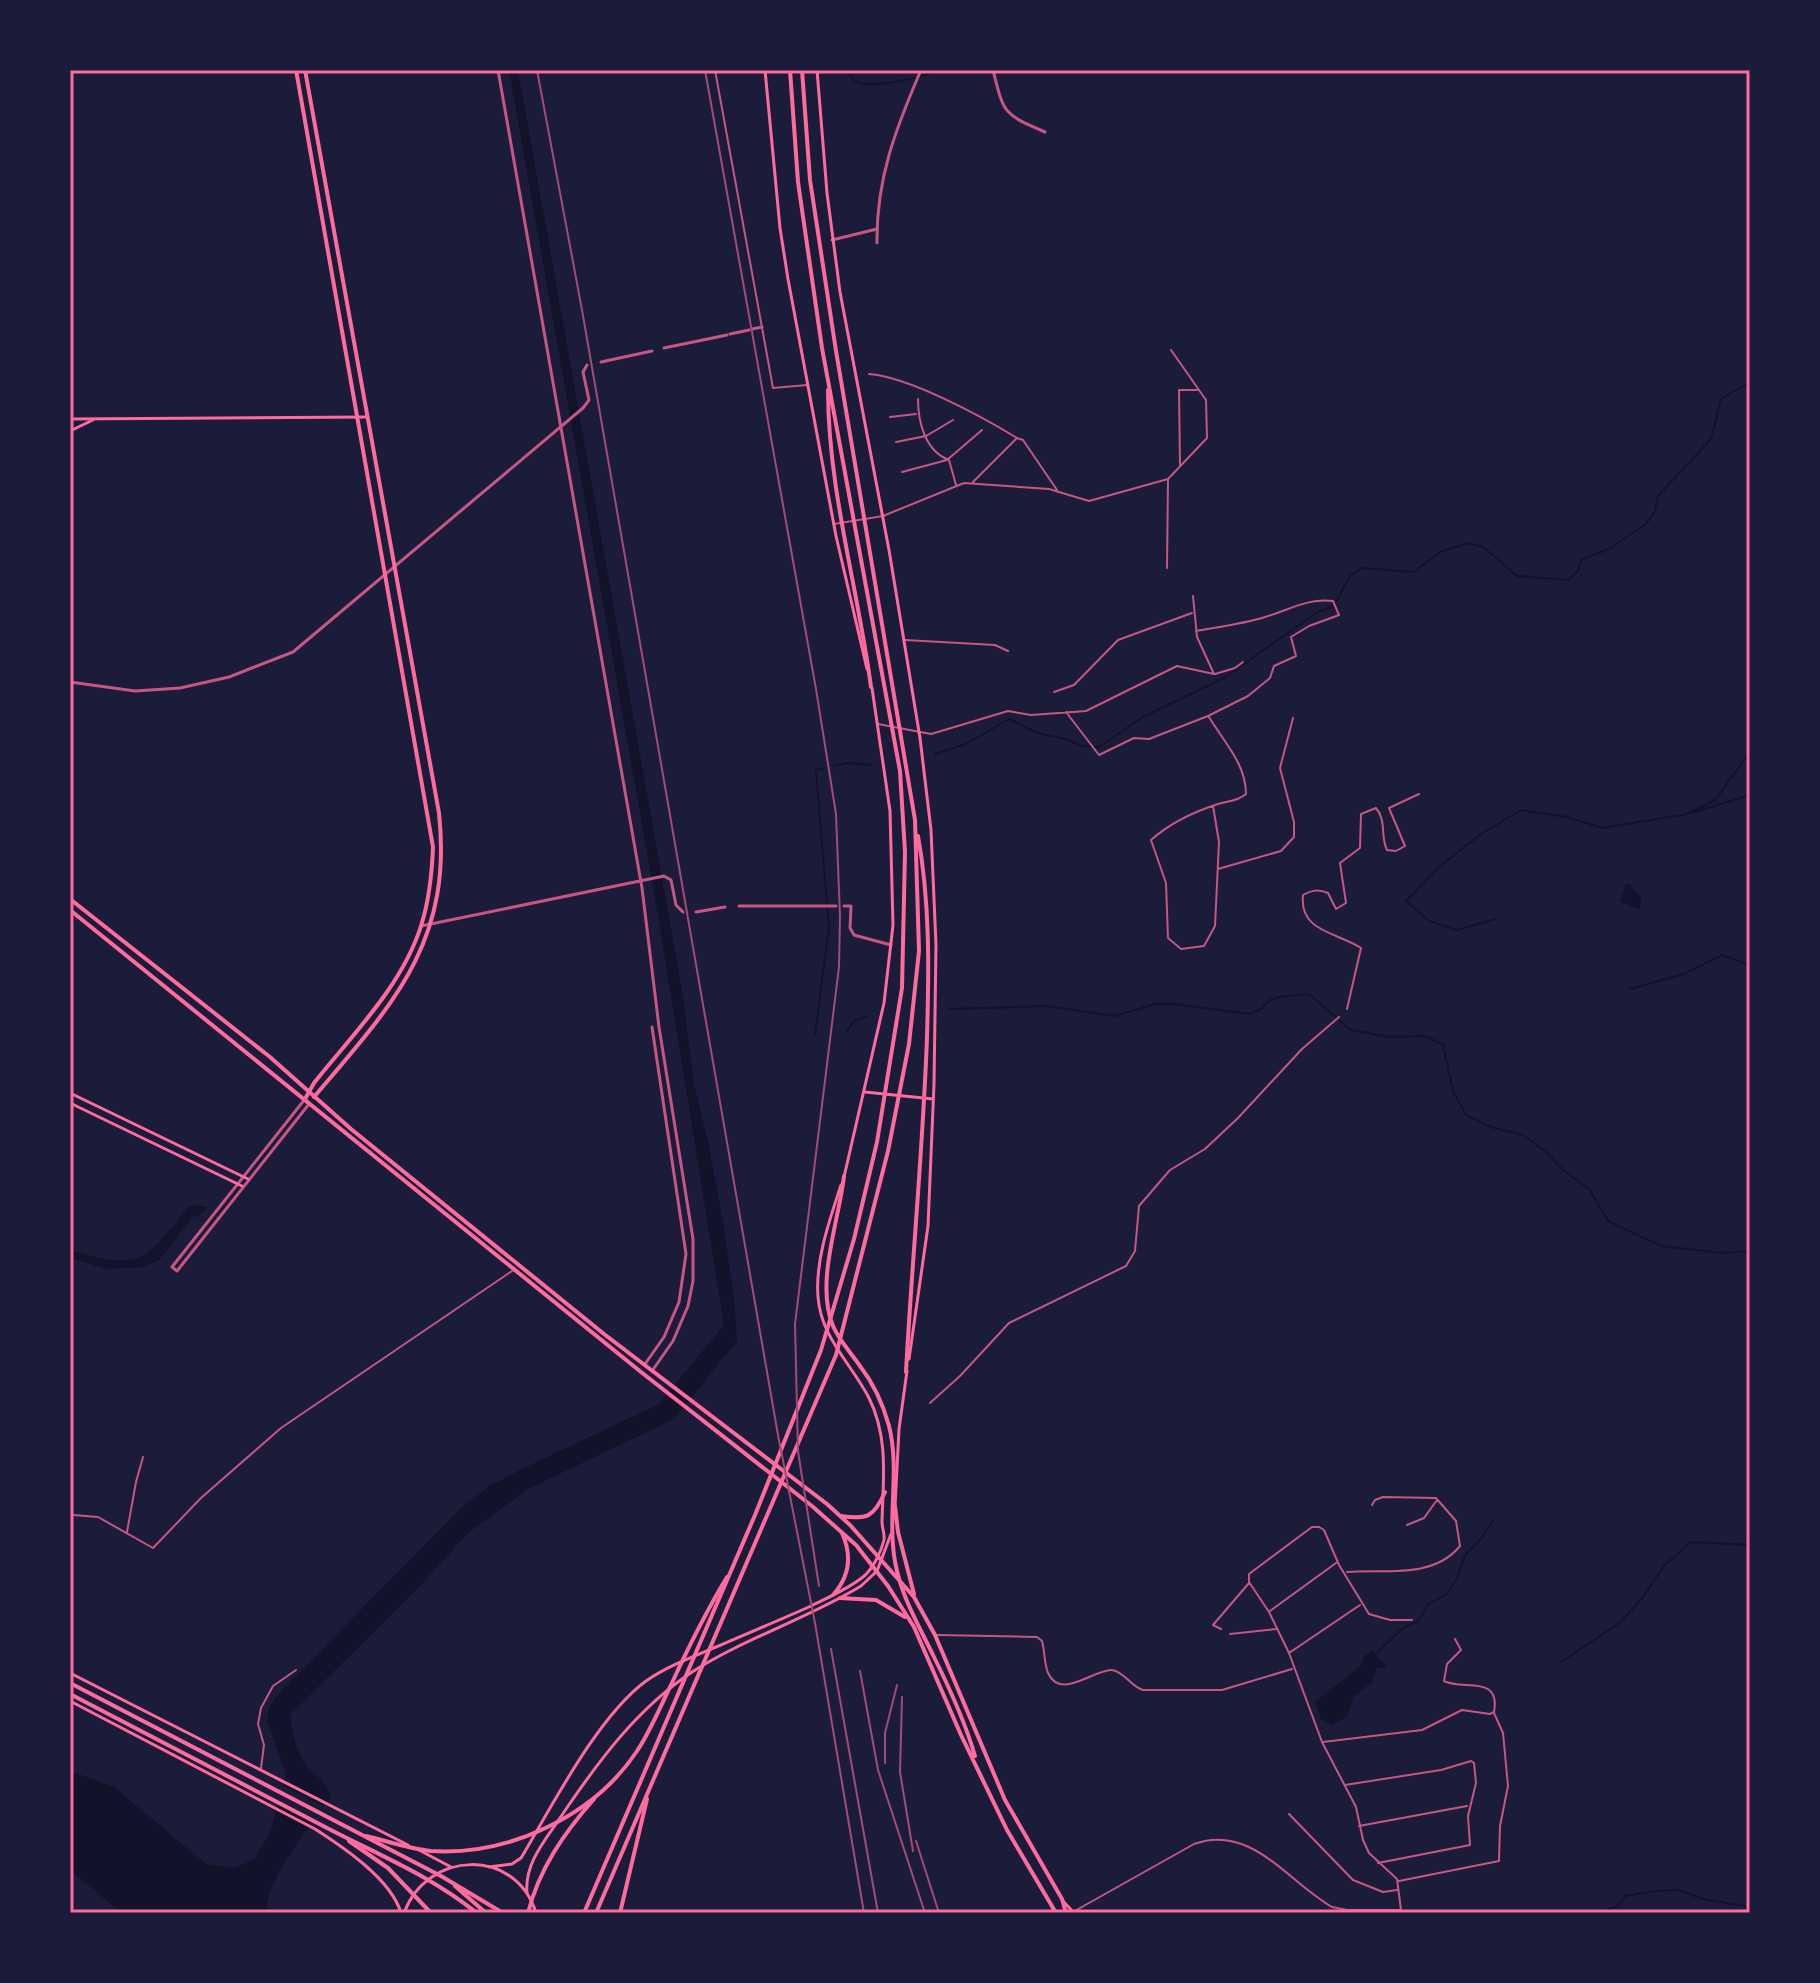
<svg xmlns="http://www.w3.org/2000/svg" width="1820" height="1983" viewBox="0 0 1820 1983" font-family="Literata,serif">
  <style>
    .water { fill: #12122b }
    .pier { fill: #1b1b3a }
    .lines { fill: none; stroke-linecap: round; stroke-linejoin: round }
    .stream { stroke: #12122b; stroke-width: 2 }
    .minor { stroke: #c65784; stroke-width: 2 }
    .tertiary { stroke: #c65784; stroke-width: 3 }
    .secondary { stroke: #ff6b9d; stroke-width: 3 }
    .primary { stroke: #ff6b9d; stroke-width: 4 }
    .trunk { stroke: #ff6b9d; stroke-width: 4 }
    .motorway { stroke: #ff6b9d; stroke-width: 4 }
    .rail { stroke: #a44b75; stroke-width: 2 }
    .neatline { fill: none; stroke: #ff6b9d; stroke-width: 3 }
  </style>
  <rect width="100%" height="100%" fill="#1b1b3a"/>
  <path class="water" d="M509,70H518L683,996L694,1085L709,1146L724,1228L735,1308L737,1341L674,1419L528,1489L468,1533L420,1586L290,1715C292,1731 295,1746 303,1760C312,1775 324,1777 331,1796C313,1823 262,1884 267,1913H123C103,1900 90,1883 70,1872V1771L114,1787L206,1864L235,1868L255,1859L271,1830L286,1774L267,1721L269,1708L280,1692L460,1509L488,1487L520,1470L659,1404L724,1325L658,915Z
    M1626,884H1630L1642,899L1639,909L1620,902Z
    M194,1205L207,1207L199,1217L194,1215L159,1260L144,1267L107,1269L70,1258V1250C142,1272 145,1261 189,1206Z
    M1372,1651L1387,1667L1377,1668L1372,1682L1353,1697L1347,1717L1331,1725L1321,1719L1315,1702L1360,1666L1365,1655Z"/>
  <path class="pier" d="M279,1784L328,1808L317,1825L274,1802Z"/>
  <g class="lines">
    <path class="stream" d="M846,70C850,75 853,81 860,83C876,87 921,79 935,70
      M935,754L966,744L1009,719L1037,733L1066,739L1082,746L1099,747L1143,717L1224,678L1316,613L1334,606L1349,577L1361,568L1414,572L1440,552L1469,543L1483,547L1517,576L1568,580L1578,571L1581,560L1611,548L1646,524L1655,511L1658,496L1711,439L1721,399L1750,382
      M832,766L847,763L871,765
      M1694,812L1750,795
      M1496,919L1457,930L1429,921L1406,901L1440,866L1481,834L1521,810L1567,817L1602,828L1687,814L1715,800L1750,752
      M1630,989L1684,974L1722,955L1750,965
      M948,1009L1047,1006L1114,1016L1156,1004H1175L1249,1014L1261,1009L1270,1000L1279,997L1309,994L1351,1030L1390,1037L1425,1036L1443,1045L1453,1091L1466,1115L1491,1127L1523,1135L1545,1151L1563,1170L1589,1189L1608,1221L1661,1246L1722,1253L1750,1251
      M847,1031L854,1021L867,1016
      M815,1034L829,928L816,770L825,768
      M1376,1654L1404,1627L1419,1621L1428,1604L1447,1594L1457,1578L1465,1555L1482,1538L1493,1520
      M1561,1662L1619,1623L1640,1601L1663,1567L1691,1542L1750,1545
      M1598,1913L1618,1906L1625,1896L1656,1891L1679,1890L1703,1899L1750,1907"/>
    <path class="minor" d="M715,70L773,388L807,385
      M869,374C909,377 981,416 1017,438
      M918,399C918,422 925,451 949,460L956,485
      M890,417L916,414
      M896,442L926,436L953,420
      M1180,465L1179,390H1197
      M902,472L947,460L982,430
      M973,482L1017,438L1023,440L1057,490
      M834,524L883,516L964,483L1049,489L1089,501L1168,479
      M1167,568L1168,479L1207,438L1206,400L1171,350
      M905,640L995,645L1008,651
      M1215,674L1235,668L1243,662
      M1054,692L1074,685L1118,640L1192,613
      M1066,712L1099,755L1134,738L1149,739L1208,716L1248,696L1270,678L1274,666L1296,656L1291,637L1309,626L1339,615L1333,601C1307,598 1289,610 1265,617C1243,624 1219,627 1196,631
      M1209,717C1224,742 1246,764 1246,794C1237,802 1226,801 1215,805C1191,813 1169,824 1151,840L1166,883L1168,938L1181,949L1204,946L1215,926L1219,842L1213,806
      M878,724L931,734L1008,711L1031,715L1086,711L1177,666L1214,674L1197,637L1193,596
      M1218,869L1281,851L1294,837V822L1280,768L1293,718
      M1347,1009L1361,948C1337,932 1299,932 1303,895C1312,890 1318,889 1328,893L1336,909L1346,903L1340,863L1360,848L1361,814L1376,808C1387,821 1380,836 1387,850L1396,851L1405,846L1389,808L1419,794
      M930,1403L960,1376L1009,1323L1126,1266L1135,1251L1139,1206L1170,1170L1205,1149L1238,1118L1302,1049L1339,1017
      M73,1515L98,1517L153,1548L201,1498L281,1428L512,1271
      M1407,1525L1424,1518L1437,1500
      M127,1532L136,1482L143,1457
      M1347,1572C1386,1569 1433,1579 1460,1546L1456,1521L1436,1498L1383,1497L1375,1500L1372,1505
      M1270,1611L1336,1563
      M1221,1629L1213,1625L1249,1583
      M1230,1634L1276,1629
      M936,1635L1037,1637L1042,1641C1045,1652 1044,1663 1048,1673C1061,1701 1094,1669 1112,1670C1125,1672 1131,1687 1143,1690H1222L1292,1669
      M1289,1653L1360,1605
      M1323,1742L1422,1730L1462,1710L1490,1714L1494,1712C1501,1674 1463,1691 1444,1681L1447,1664L1461,1650L1455,1639
      M261,1768L264,1745L258,1724L261,1708L273,1686L296,1670
      M1345,1785L1441,1770L1471,1761L1474,1763L1476,1783L1468,1816L1470,1845L1378,1863
      M1289,1814L1353,1880L1383,1892L1397,1890
      M1359,1826L1467,1806
      M1399,1881L1499,1861L1500,1826L1508,1786L1503,1733L1494,1713
      M1073,1912L1194,1844C1251,1823 1288,1882 1332,1907L1347,1910H1401L1397,1879L1369,1853L1363,1840L1356,1807L1322,1742L1289,1653L1269,1612L1249,1582V1574L1312,1527H1319L1324,1530L1339,1565L1369,1614L1390,1620H1412"/>
    <path class="tertiary" d="M498,70L642,888L659,1027L693,1239V1281L688,1306L673,1341L652,1371
      M993,70C1004,114 1003,114 1045,132
      M832,240L877,229
      M877,243C876,179 896,128 921,70
      M752,329L762,327
      M730,334L749,330
      M664,348L727,335
      M601,362L652,351
      M70,682L135,691L180,688L229,677L293,652L583,408L589,400L583,372L587,365
      M739,906H836
      M844,906H851L850,928L854,935L891,945
      M696,912L725,907
      M421,926L664,876L671,880L676,905L683,912
      M305,1099L172,1267L177,1271L309,1104
      M645,1364L664,1337L679,1302L686,1254L652,1027"/>
    <path class="secondary" d="M765,70L780,228L788,279L836,536L867,669
      M817,70L827,193L840,292L889,550L920,738L931,830L936,945L934,1084L928,1226L909,1359
      M70,419L367,417
      M70,431L95,419
      M865,1092L933,1099
      M70,1093L248,1179
      M70,1103L242,1186
      M844,1177L884,1003L893,925L890,811L872,688
      M895,1507L899,1429L907,1371
      M70,1673L408,1845
      M70,1701L315,1829C343,1847 391,1879 401,1913
      M419,1850L451,1867
      M489,1867L512,1864L521,1858C552,1806 598,1716 646,1681C668,1666 692,1657 716,1647C748,1633 780,1620 811,1606C829,1597 848,1589 863,1577C873,1569 881,1552 884,1540C885,1534 882,1528 882,1522C883,1480 889,1438 869,1398C851,1363 821,1338 818,1297C815,1260 830,1219 841,1185
      M527,1893C524,1862 548,1837 564,1812C600,1759 638,1708 692,1672C745,1638 807,1619 861,1586L877,1571L891,1534
      M1063,1901L1074,1913
      M404,1913C427,1850 516,1847 536,1913"/>
    <path class="primary" d="M296,70L433,847C432,873 429,901 421,926C402,986 352,1035 314,1083L305,1099
      M305,70L439,813C453,943 392,1005 314,1097
      M70,899L270,1057L351,1129L604,1334L827,1504L850,1525L914,1597L935,1635L1005,1800L1062,1899L1066,1913
      M70,910L641,1372L812,1506L856,1545L888,1586L914,1627L961,1735L1007,1830L1056,1913
      M844,1176C839,1221 815,1283 833,1326C839,1340 851,1353 860,1366C874,1384 883,1404 889,1426C901,1473 885,1523 897,1571C904,1601 920,1628 933,1655C949,1687 965,1721 975,1756
      M895,1506L898,1532L914,1594
      M841,1516C867,1520 874,1517 885,1492
      M833,1595C850,1576 852,1555 842,1533
      M840,1598L876,1600L905,1617"/>
    <path class="trunk" d="M70,1683L441,1876L503,1913
      M70,1694C156,1739 243,1784 329,1829C381,1856 431,1876 477,1913
      M366,1836C387,1841 410,1849 431,1851C509,1856 594,1816 637,1751C651,1730 660,1707 671,1685C688,1648 706,1612 727,1577
      M349,1841L388,1868L431,1913
      M455,1886L486,1913
      M528,1913C539,1869 564,1833 594,1799
      M620,1913L647,1799"/>
    <path class="motorway" d="M828,390C828,490 858,588 871,687
      M906,1372C912,1260 923,1149 927,1037C929,969 930,902 918,836
      M584,1913L755,1515L821,1350L854,1239L877,1142L902,988L905,852L900,771L822,348L798,182L790,70
      M596,1913L836,1355L888,1151L909,1044L919,951L915,820L836,351L810,180L802,70"/>
    <path class="rail" d="M537,70L582,310L778,1435L815,1623L864,1913
      M705,70L816,689L836,814L840,916L839,967L795,1324L798,1451L819,1586
      M831,1649L878,1913
      M860,1671L878,1770L925,1913
      M902,1697L900,1772L913,1851
      M885,1763V1733L897,1685
      M916,1841L939,1913"/>
  </g>
  <rect width="1820" height="1983" fill="none" stroke="#1b1b3a" stroke-width="144"/>
  <rect x="72" y="72" width="1676" height="1839" class="neatline"/>
</svg>
